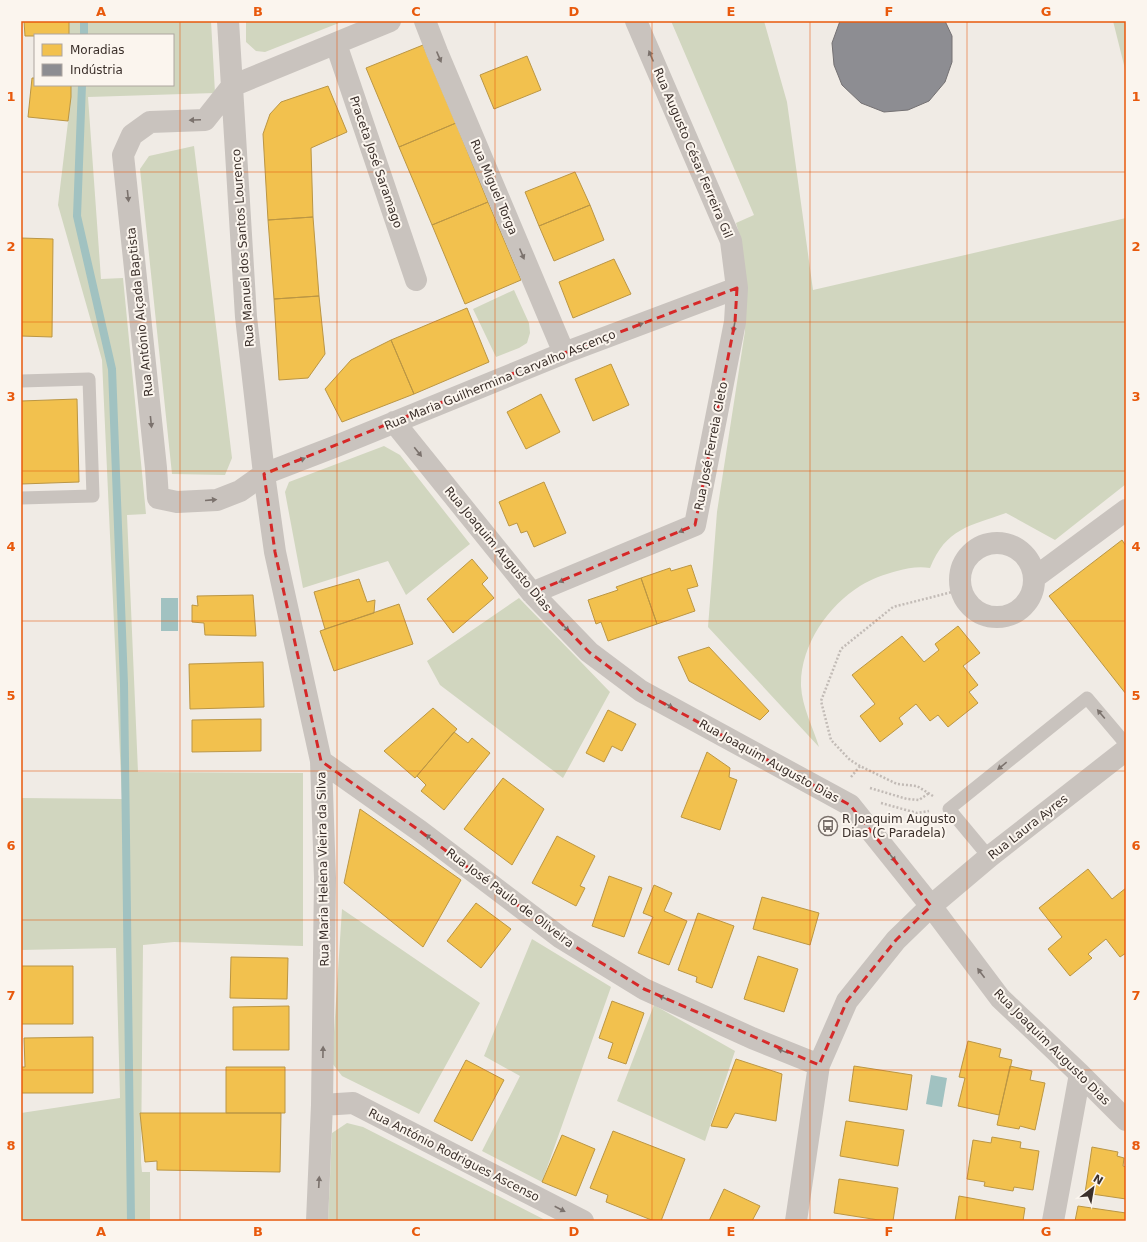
<svg xmlns="http://www.w3.org/2000/svg" width="1147" height="1242" viewBox="0 0 1147 1242" font-family="'DejaVu Sans',sans-serif">
  <style>
    .green { fill: #d1d6bf }
    .water { fill: #a1c2c1 }
    .homes { fill: #f2c14e; stroke: #bb9644 }
    .industry { fill: #8d8d92; stroke: #747173 }
    .lines { fill: none; stroke-linecap: round; stroke-linejoin: round }
    .stream { stroke: #a1c2c1; stroke-width: 8 }
    .path { stroke: #c2bbb6; stroke-width: 2.5; stroke-dasharray: 2 2; stroke-linecap: butt }
    .lane { stroke: #c9c3be; stroke-width: 13 }
    .street { stroke: #c9c3be; stroke-width: 22 }
    .oneway { fill: #7b726d }
    .marked { fill: none; stroke: #d62828; stroke-width: 3; stroke-dasharray: 8 5; stroke-linejoin: round }
    .grid { fill: none; stroke: #e8590c; stroke-width: 1; stroke-opacity: 0.55 }
    .labels { text-anchor: middle; dominant-baseline: central; stroke-width: 4; stroke-linejoin: round; paint-order: stroke }
    .street-label { font-size: 12px; fill: #3b302b; stroke: #fbf5ee }
    .poi-label { font-size: 12px; fill: #3b302b; stroke: #fbf5ee; text-anchor: start }
    .neatline { fill: none; stroke: #e8590c; stroke-width: 1.5 }
    .grid-label { font-size: 13px; text-anchor: middle; font-weight: bold; fill: #e8590c }
  </style>
  <rect width="100%" height="100%" fill="#f0ebe5"/>
  <path class="green" d="M69,21H211L215,93L88,97L101,279L123,278L146,514L127,515L138,772L303,773V946L174,942L143,945L141,1162L142,1172H150V1221H21V1113L120,1098L116,948L21,950V798L122,799L102,360L58,205L71,97V85H173V35H69Z
    M246,21H344L265,52L256,51L246,42Z
    M671,21H764L787,102L813,290L1126,218V484L1055,540L1006,513C970,526 946,528 930,568C919,566 908,568 897,571C885,574 871,579 860,586C828,606 800,646 801,686C802,707 813,727 819,747L708,627L717,512L745,331L742,244L736,223L754,215Z
    M1113,21H1126V73Z
    M194,146L232,458L225,475L172,474L140,169L149,156Z
    M514,290L529,323L530,333L527,343L519,348L496,357L473,309Z
    M384,446L400,455L470,544L406,595L388,561L303,588L285,492L289,482Z
    M519,598L610,692L563,778L440,685L427,661Z
    M342,909L480,1003L419,1114L342,1076L332,1063Z
    M532,939L611,987L542,1182L482,1151L520,1076L484,1056Z
    M654,1005L735,1051L705,1141L617,1101Z
    M347,1123L363,1127L547,1221H328L332,1133Z"/>
  <path class="water" d="M161,598H178V631H161Z
    M931,1075L947,1078L942,1107L926,1104Z"/>
  <path class="homes" d="M24,21H69V35H35V36H25Z
    M423,45L456,123L399,147L366,68Z
    M527,56L541,90L494,109L480,75Z
    M32,78H35V85H71V97L68,121L28,117Z
    M328,86L347,132L311,148L313,217L268,220L263,134L270,114L281,102Z
    M456,123L488,202L432,225L399,147Z
    M575,172L590,205L539,226L525,192Z
    M488,202L521,280L465,304L432,225Z
    M590,205L604,240L554,261L539,226Z
    M313,217L319,296L274,299L268,220Z
    M21,238L53,239L52,337L21,336Z
    M614,259L631,294L573,318L559,282Z
    M319,296L325,354L308,378L279,380L274,299Z
    M467,308L489,362L414,394L391,340Z
    M391,340L414,394L342,422L325,389L351,360Z
    M611,364L629,405L593,421L575,379Z
    M541,394L560,432L526,449L507,412Z
    M77,399L79,482L21,484V401Z
    M544,482L566,533L534,547L527,531L521,533L517,523L509,526L499,502Z
    M1122,540L1126,546V694L1049,596Z
    M472,559L488,578L482,584L494,598L453,633L427,599Z
    M691,565L698,586L687,589L695,611L657,624L641,578L670,568L671,571Z
    M641,578L657,624L608,641L601,622L596,624L588,600L618,590L616,587Z
    M359,579L367,602L375,600L374,613L325,629L314,592Z
    M253,595L256,636L205,635L204,623L192,622V605L198,606L197,596Z
    M399,604L413,644L334,671L320,631Z
    M958,626L980,653L963,666L978,685L969,692L978,703L948,727L938,715L930,721L916,704L899,718L903,724L880,742L860,716L875,704L852,675L902,636L924,662L939,650L935,644Z
    M709,647L769,711L760,720L689,681L678,657Z
    M263,662L264,707L190,709L189,664Z
    M433,708L457,729L415,778L384,751Z
    M608,710L636,724L622,751L612,746L604,762L586,753Z
    M261,719V751L192,752V720Z
    M454,732L468,743L472,738L490,753L444,810L421,791L426,785L417,776Z
    M707,752L730,768L729,777L737,780L720,830L681,817Z
    M503,778L544,809L512,865L464,829Z
    M360,809L461,880L423,947L344,883Z
    M557,836L595,856L580,886L585,888L576,906L532,883Z
    M1088,869L1112,899L1126,888V953L1120,957L1106,939L1088,954L1092,958L1070,976L1048,949L1062,937L1039,908Z
    M609,876L642,888L624,937L592,926Z
    M654,885L672,893L664,911L687,921L669,965L638,953L653,917L643,913Z
    M762,897L819,913L810,945L753,929Z
    M476,903L511,929L481,968L447,941Z
    M698,913L734,926L712,988L696,982L697,977L678,970Z
    M758,956L798,969L784,1012L744,999Z
    M231,957L288,958L287,999L230,998Z
    M21,966H73V1024H21Z
    M612,1001L644,1013L626,1064L608,1058L613,1043L599,1038Z
    M289,1006V1050H233V1007Z
    M93,1037V1093H21V1067H25L24,1038Z
    M968,1041L1001,1049L999,1057L1012,1060L999,1115L958,1106L965,1078L959,1077Z
    M736,1059L782,1074L776,1121L735,1113L727,1128L711,1126Z
    M466,1060L504,1080L472,1141L434,1121Z
    M854,1066L912,1075L907,1110L849,1101Z
    M1010,1066L1032,1071L1030,1080L1045,1083L1035,1130L1020,1126L1019,1129L997,1125Z
    M226,1067H285V1113H226Z
    M140,1113H281L280,1172L157,1170V1161L145,1162Z
    M846,1121L904,1130L898,1166L840,1156Z
    M613,1131L685,1159L661,1221H654L606,1202L608,1195L590,1188Z
    M562,1135L595,1149L576,1196L542,1182Z
    M992,1137L1021,1142L1020,1148L1039,1151L1033,1190L1014,1187L1013,1191L984,1186L985,1182L967,1179L973,1140L991,1143Z
    M1092,1147L1118,1152L1117,1156L1124,1158L1123,1166L1126,1167V1199L1085,1193Z
    M839,1179L898,1188L893,1221H885L834,1213Z
    M724,1189L760,1206L752,1221H709Z
    M959,1196L1025,1208L1023,1221H955Z
    M1078,1206L1126,1213V1221H1075Z"/>
  <path class="industry" d="M840,21H945L952,36V62L945,82L929,101L908,110L884,112L861,103L842,85L834,65L832,43Z"/>
  <g class="lines">
    <path class="stream" d="M84,35V21
      M82,85L77,216L112,369L124,684L131,1221"/>
    <path class="path" d="M851,777L860,766
      M870,788L907,799L919,800L929,793
      M933,796L917,786L897,784L860,766L850,760L831,740L821,701L841,649L893,607L952,592L960,588
      M881,803L917,813L929,811"/>
    <path class="lane" d="M21,381L89,379L93,496L21,498
      M989,857L949,809L1087,698L1126,744"/>
    <path class="street" d="M228,21L246,317L264,474L275,552L321,761L325,878L322,1105L317,1221
      M390,21L232,86L205,120L150,122L132,135L123,155L156,468L158,498L177,502L217,500L240,491L264,474L334,447L564,353L737,288
      M425,21L437,52L564,353
      M336,44L416,280
      M394,422L532,593L589,652L641,691L850,805L931,906L1000,998L1080,1074L1126,1120
      M960 580a37 37 0 1 1 74 0a37 37 0 1 1-74 0Z
      M1034,578L1126,510
      M532,593L695,525L735,322L737,288L731,241L636,21
      M321,761L420,831L561,938L644,989L752,1038L819,1065
      M322,1105L353,1103L583,1221
      M796,1221L819,1065L847,1001L896,940L931,906L989,857L1126,750
      M1053,1221L1080,1074"/>
  </g>
  <defs><path id="oneway-solid" d="M-6-.8H1V-3.2L6.5 0L1 3.2V.8H-6Z"/></defs>
  <g class="oneway">
    <use href="#oneway-solid" transform="translate(651 56) rotate(-113)"/>
    <use href="#oneway-solid" transform="translate(439 57) rotate(67)"/>
    <use href="#oneway-solid" transform="translate(195 120) rotate(177)"/>
    <use href="#oneway-solid" transform="translate(128 196) rotate(84)"/>
    <use href="#oneway-solid" transform="translate(522 254) rotate(67)"/>
    <use href="#oneway-solid" transform="translate(638 325) rotate(-21)"/>
    <use href="#oneway-solid" transform="translate(734 327) rotate(100)"/>
    <use href="#oneway-solid" transform="translate(151 422) rotate(84)"/>
    <use href="#oneway-solid" transform="translate(418 452) rotate(51)"/>
    <use href="#oneway-solid" transform="translate(300 460) rotate(-21)"/>
    <use href="#oneway-solid" transform="translate(211 500) rotate(-5)"/>
    <use href="#oneway-solid" transform="translate(684 530) rotate(157)"/>
    <use href="#oneway-solid" transform="translate(564 580) rotate(157)"/>
    <use href="#oneway-solid" transform="translate(565 627) rotate(46)"/>
    <use href="#oneway-solid" transform="translate(668 705) rotate(29)"/>
    <use href="#oneway-solid" transform="translate(1101 714) rotate(-130)"/>
    <use href="#oneway-solid" transform="translate(1002 766) rotate(141)"/>
    <use href="#oneway-solid" transform="translate(430 838) rotate(-143)"/>
    <use href="#oneway-solid" transform="translate(892 857) rotate(51)"/>
    <use href="#oneway-solid" transform="translate(981 973) rotate(-127)"/>
    <use href="#oneway-solid" transform="translate(664 998) rotate(-155)"/>
    <use href="#oneway-solid" transform="translate(783 1051) rotate(-158)"/>
    <use href="#oneway-solid" transform="translate(323 1052) rotate(-89)"/>
    <use href="#oneway-solid" transform="translate(319 1182) rotate(-87)"/>
    <use href="#oneway-solid" transform="translate(560 1209) rotate(27)"/>
  </g>
  <path class="marked" d="M737,288L735,322L695,525L532,593L589,652L641,691L850,805L931,906L896,940L847,1001L819,1065L644,989L561,938L420,831L321,761L275,552L264,474L564,353Z"/>
  <path class="grid" d="M180,21V1221M337,21V1221M495,21V1221M652,21V1221M810,21V1221M967,21V1221M21,172H1126M21,322H1126M21,471H1126M21,621H1126M21,771H1126M21,920H1126M21,1070H1126"/>
  <defs>
    <symbol id="bus-ring" viewBox="-11 -11 22 22"><circle r="9.5" fill="#fbf5ee" stroke="#7a716c" stroke-width="1.5"/><path d="M-5-6H5V4H4V6H2V4H-2V6H-4V4H-5ZM-3.5-4V0h7V-4ZM-3.5 1.2v1.5H-2V1.2ZM2 1.2v1.5H3.5V1.2Z" fill="#7a716c"/></symbol>
  </defs>
  <g fill-rule="evenodd">
    <use href="#bus-ring" x="817" y="815" width="22" height="22"/>
  </g>
  <g class="labels">
    <g class="street-label">
      <text transform="translate(693 153) rotate(67)">Rua Augusto César Ferreira Gil</text>
      <text transform="translate(376 162) rotate(71)">Praceta José Saramago</text>
      <text transform="translate(494 187) rotate(67)">Rua Miguel Torga</text>
      <text transform="translate(243 248) rotate(-94)">Rua Manuel dos Santos Lourenço</text>
      <text transform="translate(140 312) rotate(-96)">Rua António Alçada Baptista</text>
      <text transform="translate(500 380) rotate(-22)">Rua Maria Guilhermina Carvalho Ascenço</text>
      <text transform="translate(711 446) rotate(-79)">Rua José Ferreia Cleto</text>
      <text transform="translate(498 549) rotate(50)">Rua Joaquim Augusto Dias</text>
      <text transform="translate(769 761) rotate(29)">Rua Joaquim Augusto Dias</text>
      <text transform="translate(1028 827) rotate(-38)">Rua Laura Ayres</text>
      <text transform="translate(323 869) rotate(-91)">Rua Maria Helena Vieira da Silva</text>
      <text transform="translate(510 898) rotate(37)">Rua José Paulo de Oliveira</text>
      <text transform="translate(1052 1047) rotate(45)">Rua Joaquim Augusto Dias</text>
      <text transform="translate(454 1155) rotate(27)">Rua António Rodrigues Ascenso</text>
    </g>
    <g class="poi-label">
      <text x="842" y="819">R Joaquim Augusto<tspan x="842" dy="14">Dias (C Paradela)</tspan></text>
    </g>
  </g>
  <rect width="1147" height="1242" fill="none" stroke="#fbf5ee" stroke-width="44"/>
  <rect x="34" y="34" width="140" height="52" fill="#fbf5ee" stroke="#aea6a0"/>
  <rect x="42" y="44" width="20" height="12" fill="#f2c14e" stroke="#aea6a0"/>
  <text x="70" y="54" font-size="12" fill="#3b302b">Moradias</text>
  <rect x="42" y="64" width="20" height="12" fill="#8d8d92" stroke="#aea6a0"/>
  <text x="70" y="74" font-size="12" fill="#3b302b">Indústria</text>
  <g transform="translate(1093 1188) rotate(31)" stroke="#fbf5ee" stroke-width="3" paint-order="stroke">
  <path d="M0-3L7 15L0 10L-7 15Z" fill="#3b302b"/>
  <text y="-6" font-size="11" font-weight="bold" text-anchor="middle" fill="#3b302b">N</text>
  </g>
  <rect x="22" y="22" width="1103" height="1198" class="neatline"/>
  <g class="grid-label">
    <text x="101" y="16">A</text>
    <text x="258" y="16">B</text>
    <text x="416" y="16">C</text>
    <text x="574" y="16">D</text>
    <text x="731" y="16">E</text>
    <text x="889" y="16">F</text>
    <text x="1046" y="16">G</text>
    <text x="11" y="101">1</text>
    <text x="1136" y="101">1</text>
    <text x="11" y="251">2</text>
    <text x="1136" y="251">2</text>
    <text x="11" y="401">3</text>
    <text x="1136" y="401">3</text>
    <text x="11" y="551">4</text>
    <text x="1136" y="551">4</text>
    <text x="11" y="700">5</text>
    <text x="1136" y="700">5</text>
    <text x="11" y="850">6</text>
    <text x="1136" y="850">6</text>
    <text x="11" y="1000">7</text>
    <text x="1136" y="1000">7</text>
    <text x="11" y="1150">8</text>
    <text x="1136" y="1150">8</text>
    <text x="101" y="1236">A</text>
    <text x="258" y="1236">B</text>
    <text x="416" y="1236">C</text>
    <text x="574" y="1236">D</text>
    <text x="731" y="1236">E</text>
    <text x="889" y="1236">F</text>
    <text x="1046" y="1236">G</text>
  </g>
</svg>
